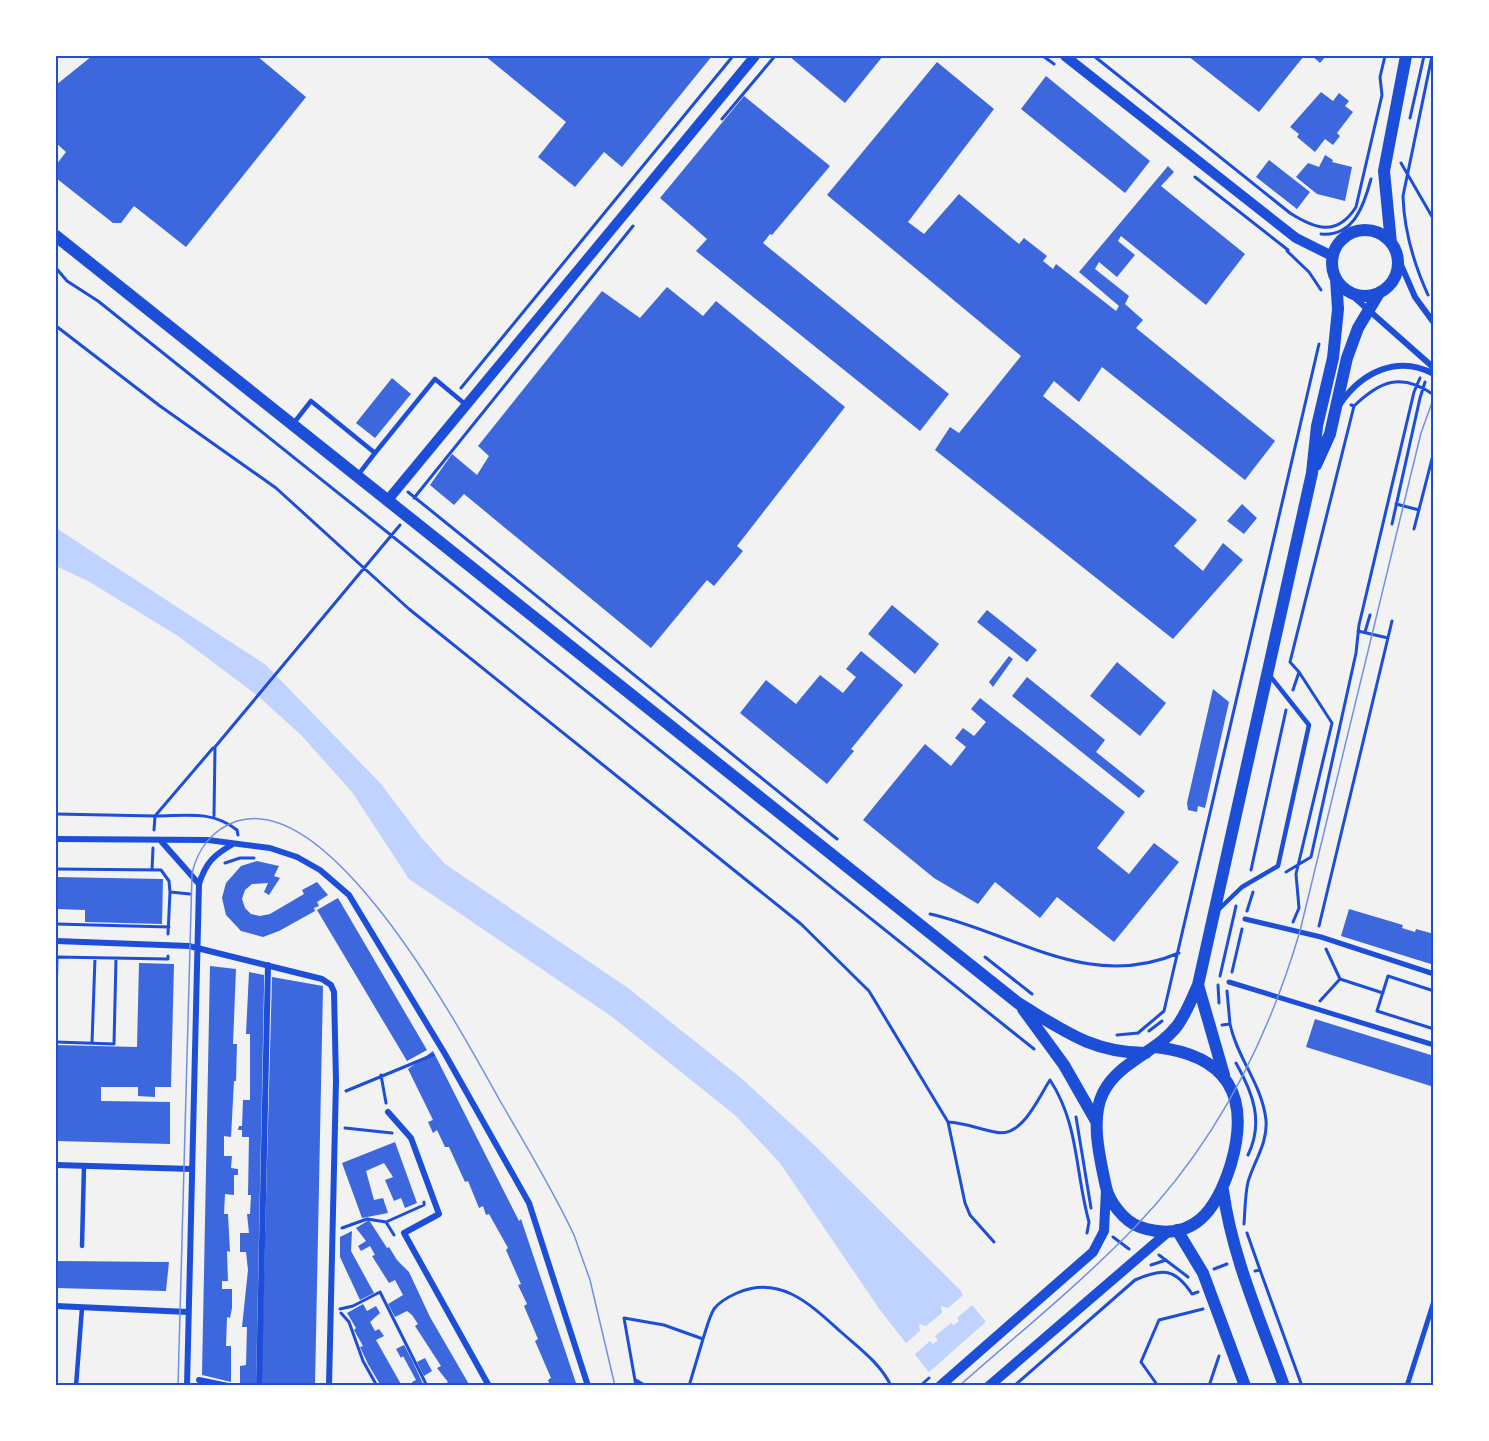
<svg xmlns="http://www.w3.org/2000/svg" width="1489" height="1441" viewBox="0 0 1489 1441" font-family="'PT Sans',sans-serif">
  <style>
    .water { fill: #bfd3fe }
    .pier { fill: #f2f2f2 }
    .building { fill: #3d67dc }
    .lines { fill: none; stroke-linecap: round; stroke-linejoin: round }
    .path { stroke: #1d4ed8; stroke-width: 3 }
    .service { stroke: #1d4ed8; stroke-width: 4.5 }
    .pedestrian { stroke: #1d4ed8; stroke-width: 5 }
    .minor { stroke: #1d4ed8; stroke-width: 6 }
    .tertiary { stroke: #1d4ed8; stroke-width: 10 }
    .secondary { stroke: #1d4ed8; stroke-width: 12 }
    .tram { stroke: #7290e2; stroke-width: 1.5 }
    .neatline { fill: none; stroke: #1d4ed8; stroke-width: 2 }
  </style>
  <rect width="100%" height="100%" fill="#f2f2f2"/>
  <path class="water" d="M56,528L266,665L381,784L421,837L445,864L628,988L741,1078L812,1143L961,1291L986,1322L1029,1385H939L880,1310L780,1163L736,1116L611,1016L409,879L352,792L301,735L258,696L178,636L88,581L56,566Z"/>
  <path class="pier" d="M963,1289L978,1306L975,1308L972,1305L957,1318L959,1321L954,1325L951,1323L935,1336L938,1340L933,1344L930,1341L913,1356L916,1360L904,1345L920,1331L919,1324L926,1326L942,1313L941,1306L948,1308L963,1295L961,1291Z
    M988,1320L1030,1381L1024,1386H935L927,1374Z"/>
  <path class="building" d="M92,56H257L306,97L186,247L134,206L121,223H113L56,178V165L66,152L56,143V85Z
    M485,56H712L622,167L604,152L575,187L538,157L566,122Z
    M789,56H883L845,103Z
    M1188,56H1304L1259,112Z
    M1312,56H1326L1320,63Z
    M937,62L994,109L908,222L924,234L959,194L1019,244L1024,238L1047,256L1043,261L1053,269L1056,264L1116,311L1119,306L1079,272L1168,166L1174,172L1161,186L1245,254L1206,305L1121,236L1118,241L1135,255L1117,277L1099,262L1095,269L1129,296L1125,304L1143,320L1136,328L1275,441L1245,480L1102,367L1079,402L1054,381L1043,396L1197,520L1174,546L1203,571L1223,543L1243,560L1173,639L935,450L950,427L959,433L1021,356L827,195Z
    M1046,76L1150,161L1125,193L1021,109Z
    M1321,92L1333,101L1339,93L1349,101L1345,106L1353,112L1337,133L1340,136L1333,145L1325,139L1315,152L1297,137L1299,134L1290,127Z
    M744,96L830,166L772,235L770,234L763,243L949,394L920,431L696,251L707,239L660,198Z
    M1325,155L1333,160L1332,162L1352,167L1345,201L1317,194L1296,177L1308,163L1319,167Z
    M1269,160L1310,192L1297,209L1256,177Z
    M667,287L703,316L716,301L845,407L737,546L743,551L714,586L707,580L651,648L464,494L454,505L430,485L452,454L477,475L489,456L478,446L602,291L640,318Z
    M392,378L411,394L375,438L356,423Z
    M1242,504L1257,518L1244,534L1227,521Z
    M892,605L939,644L915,674L868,634Z
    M987,610L1037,650L1027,662L977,622Z
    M861,651L903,685L851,749L854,751L827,784L740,713L766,680L796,704L820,675L843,693L856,677L846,669Z
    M1009,656L1013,659L993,687L989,682Z
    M1117,662L1166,703L1140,736L1090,696Z
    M1027,677L1105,740L1096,752L1145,791L1139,798L1012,696Z
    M1213,689L1229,702L1205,808L1198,806L1197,812L1188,810L1187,803Z
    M980,698L1125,812L1097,848L1129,874L1154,843L1179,862L1114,942L1057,897L1040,918L995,882L978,904L934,878L863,820L925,744L951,766L966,747L955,738L963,728L974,736L986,722L971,709Z
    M257,861L279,866L274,876L280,878L269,895L264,892L268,883L252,884L245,890L242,899L245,908L251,914L260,916L270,914L304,894L302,890L317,882L328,895L317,902L319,906L314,908L315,911L279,931L263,937L241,931L226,915L222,898L226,883L241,866Z
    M56,877L163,879L162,924L85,922V910L56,909Z
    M338,898L427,1050L407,1061L317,910Z
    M1349,909L1403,925L1402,928L1415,932L1416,929L1434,934V965L1341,936Z
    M139,963L174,964L171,1087H155V1097L138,1096V1087H98H101V1101L170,1102V1144L56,1141V1045L137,1047Z
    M210,966L236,969L233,1044H237L236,1081H234L231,1137L224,1136V1156H232L231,1168L238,1169V1175H234V1195L225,1194L224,1214H228L230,1252L227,1251L228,1281H222V1289H232V1308L230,1318L227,1317L226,1346H231V1382L202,1375Z
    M249,972L264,975V989L256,1386L240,1384V1366L246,1365L247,1327H242L248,1270L246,1252H240V1233H249L247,1214H250L251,1195H248L249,1137H242V1130H238L239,1126H242L243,1100H250V1034H246Z
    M272,977L323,986L315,1386H261Z
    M1315,1019L1434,1056V1087L1306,1047Z
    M433,1051L519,1221L521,1219L577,1386H550L548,1380L551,1378L535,1341L538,1339L524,1306L527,1304L518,1285L521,1284L506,1250L508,1248L489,1214L486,1215L483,1206L479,1208L468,1181L465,1182L449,1147H445L437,1130L433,1133L428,1122L433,1120L408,1069Z
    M395,1142L417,1203L405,1208L401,1198L394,1201L385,1180L393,1177L384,1163L366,1171L374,1200L383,1198L388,1213L362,1218L342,1163Z
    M369,1220L387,1248L389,1247L397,1260L409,1272L430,1317L470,1386H441L448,1382L437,1368L441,1366L415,1326L418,1324L412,1315L407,1311L395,1317L388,1304L403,1295L395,1280L389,1283L372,1256L375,1255L370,1246L361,1251L358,1246L366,1241L356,1228Z
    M352,1231L351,1251L374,1293L360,1300L340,1257V1237Z
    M56,1261L169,1262L166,1291L56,1288Z
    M363,1304L367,1311L376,1306L380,1313L370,1322L375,1331L379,1329L384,1336L376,1340L402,1386H381L368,1364L360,1347L363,1346L354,1330L356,1328L347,1313Z
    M404,1345L412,1360L424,1386H413L412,1382L416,1380L403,1356L401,1358L396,1349Z
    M425,1358L432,1371L424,1376L417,1362Z"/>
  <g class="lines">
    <path class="path" d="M1043,56L1054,64
      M1094,56L1290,213C1315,229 1337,237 1356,207L1382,95L1380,77L1385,56
      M1410,118L1424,56
      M722,119L775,56
      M1401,163L1434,220
      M1195,177L1288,250
      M1321,234C1354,237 1364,205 1371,179
      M1287,251L1309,272L1321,290
      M56,268L67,281L98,301L1034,1049
      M1428,295C1414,264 1404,231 1403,196L1432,56
      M56,326L160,406L276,488L409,609L801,924L869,991L948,1122L965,1203L970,1215L994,1242
      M461,388L733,56
      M1354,406C1380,381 1401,372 1434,395
      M408,492L837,839
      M414,498L633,226
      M1396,504L1419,510
      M1392,524L1420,398L1425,382
      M1414,529L1434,451
      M1358,631L1388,638
      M1365,632L1370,615
      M1299,672L1290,662L1354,406L1351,405
      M56,814L155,816L213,748
      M214,816L215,747L400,525
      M154,830L155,816C186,816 212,810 237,830L238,835
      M225,863L240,858H254
      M56,869L161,870L169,881L170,892
      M152,870L153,848
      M1251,870L1286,710
      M1286,872L1311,857L1356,653L1359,625L1414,392L1420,378
      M1247,911L1253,892
      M930,914C1015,933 1088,992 1179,953
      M1293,922L1299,908L1296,874L1332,723L1299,672L1293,690
      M56,924L169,927
      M1319,926L1392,621
      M168,934L170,892L190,894
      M56,957L168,959V956
      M985,957L1032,994
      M1232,972L1242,929
      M1220,976L1236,906
      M1340,979L1383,993
      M1218,985L1219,1003
      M1227,991L1230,1024
      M1434,991L1388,976L1377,1011L1434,1029
      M56,1000L57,957
      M1320,1001L1340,979L1326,949
      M56,1022V1000
      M1222,1025L1230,1024C1237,1058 1262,1084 1266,1120C1268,1143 1254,1161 1248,1182C1245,1195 1245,1211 1244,1224
      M1149,1031L1162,1021
      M1117,1035L1138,1033L1164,1011L1319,344
      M56,1042L114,1044L116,959
      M92,1043L95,958
      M1236,1063C1253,1093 1264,1122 1248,1155
      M381,1075L386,1103
      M1050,1080C1079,1124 1075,1172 1089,1222L1087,1233
      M346,1091L433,1055
      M1076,1117L1091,1208
      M948,1122C966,1123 978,1129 995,1132C1022,1139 1038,1098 1050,1080
      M345,1128L392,1133
      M342,1228L367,1219L386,1222
      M1247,1233L1260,1270L1255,1271
      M394,1235L386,1222L424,1205V1202
      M1113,1237L1129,1249
      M1159,1255L1188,1277
      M1151,1265L1166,1260
      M1214,1269L1227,1264
      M1260,1270L1302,1386
      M340,1309L353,1306L380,1292L427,1386
      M341,1313L349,1322L363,1361L377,1386
      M636,1380L646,1386
      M636,1386L624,1318L664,1325L703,1339C706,1330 709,1317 714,1309C720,1301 728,1297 737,1293C780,1274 811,1305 841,1332C859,1348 881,1364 891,1386
      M689,1386L703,1339
      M920,1386L929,1378
      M1014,1386L1135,1280C1163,1268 1175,1268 1192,1294L1198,1292
      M1158,1386L1141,1362L1159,1320L1203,1309
      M1209,1386L1219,1356"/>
    <path class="service" d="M293,424L311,401L375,453L358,475
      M375,453L435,379L465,404
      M1217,911L1242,887L1278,866L1309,725L1270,676
      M82,1246L84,1166
      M76,1386L82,1308"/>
    <path class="pedestrian" d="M1245,919L1321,937L1434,974
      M1229,982L1434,1045
      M1407,1386L1434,1301"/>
    <path class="minor" d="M1398,258L1415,297L1434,323
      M1347,291L1434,368
      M1340,404C1361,373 1397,354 1434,374
      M56,839L208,840L270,848L297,857L320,870L349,895L445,1054L529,1203L588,1386
      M161,841L199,884
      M56,941L189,946L322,979L331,985L334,992L336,1081L329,1386
      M388,1112L411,1138L439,1214L404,1233L489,1386
      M56,1165L192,1169
      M56,1306L188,1312
      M199,1380L228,1386
      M187,1386L199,884C206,862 214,855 233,844
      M259,1386L268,965"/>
    <path class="tertiary" d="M1065,56L1296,238L1332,256
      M387,501L755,56
      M940,1386L1093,1252L1104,1231L1106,1189
      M989,1386L1168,1232"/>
    <path class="secondary" d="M1332 263a33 33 0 1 1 66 0a33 33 0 1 1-66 0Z
      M56,236L1018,1003C1063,1030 1092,1053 1146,1053
      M1391,243L1384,171L1406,56
      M1316,465L1330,434L1347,358L1358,328L1379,293
      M1198,985L1224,1075
      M1023,1009L1064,1065L1096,1121
      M1155,1047C1227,1055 1251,1095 1231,1164C1217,1209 1194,1245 1140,1227C1125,1222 1109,1202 1106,1187C1100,1159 1090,1119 1103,1093C1118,1062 1157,1052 1177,1026C1186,1014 1192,998 1198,985L1312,473L1317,426L1333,358L1338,309L1336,279
      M1223,1190C1232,1257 1261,1321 1284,1386
      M1177,1230L1203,1273L1245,1386"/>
    <path class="tram" d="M178,1386L192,874C197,849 213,829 237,821C333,791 461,1031 499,1099C525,1144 552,1188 574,1235L590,1280L615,1386
      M959,1386C1018,1334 1080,1284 1135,1227C1215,1144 1268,1040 1300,931L1421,433L1434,397"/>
  </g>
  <rect width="1489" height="1441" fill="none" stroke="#ffffff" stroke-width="114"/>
  <rect x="57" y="57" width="1375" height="1327" class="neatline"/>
</svg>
